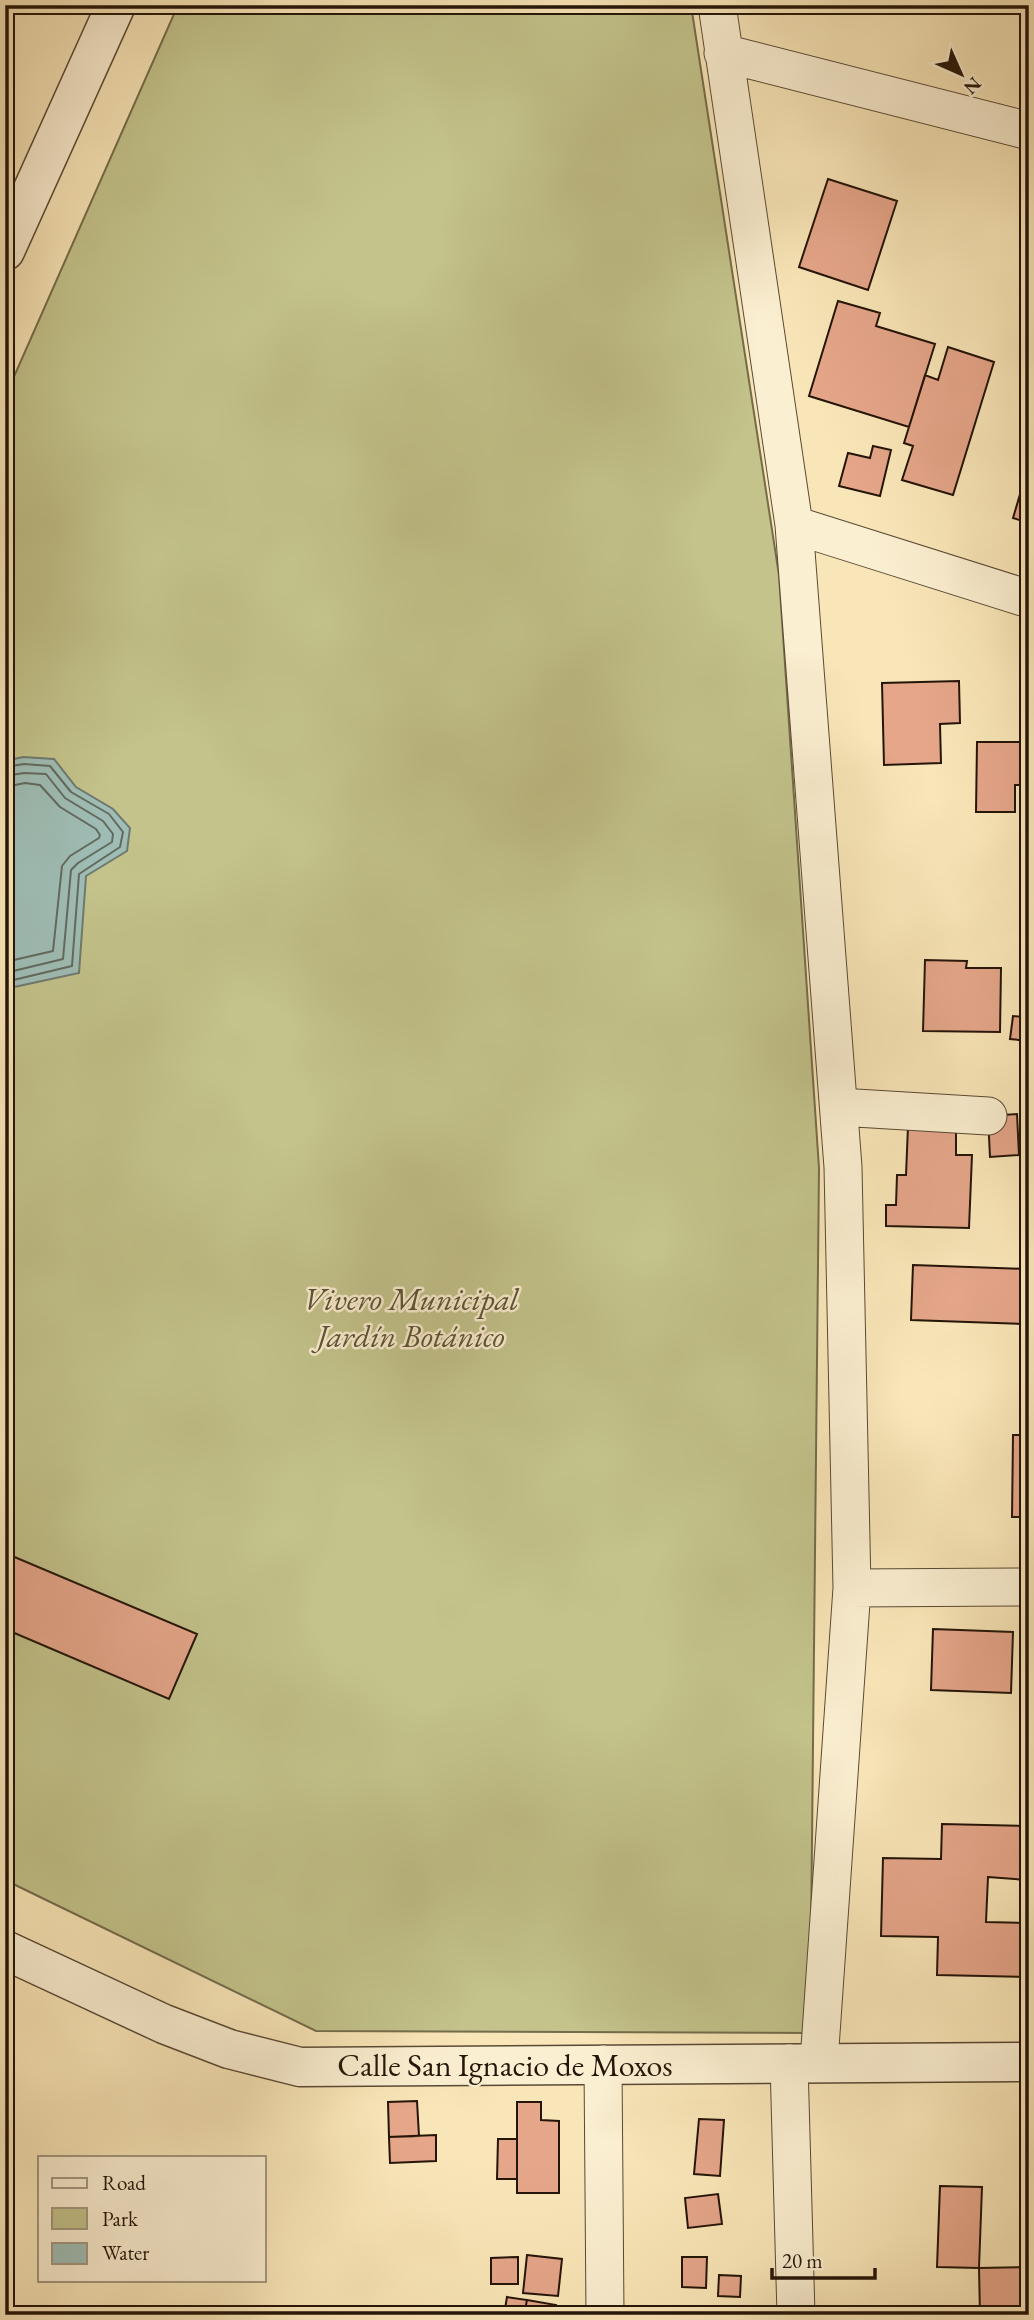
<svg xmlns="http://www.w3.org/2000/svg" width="1034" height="2320" viewBox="0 0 1034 2320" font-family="'EB Garamond',serif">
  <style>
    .green { fill: #c3c38b; stroke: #746c4a; stroke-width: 2 }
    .water { fill: #9fbeb6; stroke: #6e7a70; stroke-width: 2 }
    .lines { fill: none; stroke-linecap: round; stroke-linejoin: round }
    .shore { stroke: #626a5f; stroke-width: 2 }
    .building { fill: #e5a68a; stroke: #241508; stroke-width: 2; fill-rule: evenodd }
    .minor-casing { stroke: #594934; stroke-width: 39 }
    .tertiary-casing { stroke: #594934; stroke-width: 41 }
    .minor { stroke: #fbefd1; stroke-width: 37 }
    .tertiary { stroke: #fbefd1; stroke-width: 38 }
    .labels { text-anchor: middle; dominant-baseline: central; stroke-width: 5; stroke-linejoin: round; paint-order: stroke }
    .park-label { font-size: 32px; font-style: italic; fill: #5c5236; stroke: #fbefd1 }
    .street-label { font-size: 32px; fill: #241508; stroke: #fbefd1 }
  </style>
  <rect width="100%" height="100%" fill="#f9e6b8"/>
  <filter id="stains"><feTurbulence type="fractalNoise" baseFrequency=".00286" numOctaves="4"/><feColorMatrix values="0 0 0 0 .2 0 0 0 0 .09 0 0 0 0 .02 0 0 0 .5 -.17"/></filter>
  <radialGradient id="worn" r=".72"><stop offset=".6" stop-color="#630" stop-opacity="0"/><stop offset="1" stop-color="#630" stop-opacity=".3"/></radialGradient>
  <path class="green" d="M178,5H691L779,575L819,1168L810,2033L316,2031L5,1880V397Z"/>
  <path class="water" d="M23,757L54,759L76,787L113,809L130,828L127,851L86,876L79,973L5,989V761Z"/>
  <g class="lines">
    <path class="shore" d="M5,767L24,764L50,766L71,792L109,814L123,832L120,847L79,874L72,966L5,982
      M5,776L24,773L46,774L65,798L103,821L113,834L112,842L78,863L71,870L63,959L5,973
      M5,787L25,783L40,785L60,807L96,829L100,835L99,838L70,856L62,866L53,951L5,962"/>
  </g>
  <path class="building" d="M828,179L897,201L868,290L799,267Z
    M838,301L880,313L876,326L935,344L909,427L809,396Z
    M948,347L994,362L953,495L902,480L913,446L904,443L925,375L938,380Z
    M873,446L891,450L880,496L839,486L848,453L870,458Z
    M1029,464V523L1013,518Z
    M959,681L960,723L940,724L941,763L884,765L882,683Z
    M977,742H1029V785H1015V812H976Z
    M925,960L967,961L966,968H1001L1000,1032L923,1031Z
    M1028,979L1029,1041L1010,1039L1013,1016L1024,1017Z
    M1017,1114L1019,1155L990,1157L988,1116Z
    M908,1126L956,1127V1155H972L969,1228L886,1226V1205H896L897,1175H906Z
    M913,1265L1027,1269L1024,1324L911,1320Z
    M1013,1435H1029V1517H1012Z
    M5,1553L197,1634L169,1699L5,1629Z
    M933,1629L1013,1632L1011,1693L931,1690Z
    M942,1824L1029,1826V1977L937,1975L938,1937L881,1936L883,1858L941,1859ZM988,1877L1026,1880L1023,1923L986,1922Z
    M417,2101L419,2136L389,2137L388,2102Z
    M517,2102H541V2120L559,2121V2193H517Z
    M699,2119L724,2120L720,2176L694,2174Z
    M436,2135V2161L390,2163L389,2137Z
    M498,2139H517V2179H497Z
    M940,2186L982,2187L979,2268L937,2267Z
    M718,2194L722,2224L688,2228L685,2198Z
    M527,2255L562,2259L558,2296L523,2293Z
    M518,2257V2284H491V2258Z
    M682,2257H707L706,2288L682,2287Z
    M1029,2267V2314L980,2315L979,2268Z
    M719,2275L741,2276L740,2297L718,2296Z
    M507,2297L527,2300L524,2315H504Z
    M527,2300L556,2305L555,2315H524Z"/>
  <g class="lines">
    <defs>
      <path id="minor" d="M717,5L794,525L843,1167L852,1588L819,2062
        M723,53L1029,131
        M794,525L1029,599
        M839,1107L988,1116
        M852,1588L1029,1587
        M789,2063L796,2315
        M603,2064L605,2315"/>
      <path id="tertiary" d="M5,251L116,5
        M5,1950L164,2024L229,2049L300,2067L1029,2062"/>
    </defs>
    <use href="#minor" class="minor-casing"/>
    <use href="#tertiary" class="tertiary-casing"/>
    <use href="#minor" class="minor"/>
    <use href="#tertiary" class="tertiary"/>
  </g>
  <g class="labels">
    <g class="park-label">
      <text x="411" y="1299">Vivero Municipal<tspan x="411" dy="37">Jardín Botánico</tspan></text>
    </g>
    <g class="street-label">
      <text x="505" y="2065">Calle San Ignacio de Moxos</text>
    </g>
  </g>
  <rect width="1034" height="2320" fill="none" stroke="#f9e6b8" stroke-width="28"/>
  <rect x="7" y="7" width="1020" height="2306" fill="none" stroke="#241508" stroke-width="3.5"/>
  <rect x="14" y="14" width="1006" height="2292" fill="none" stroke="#241508" stroke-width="2"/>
  <rect x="38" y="2156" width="228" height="126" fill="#fbefd1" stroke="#a59881" stroke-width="2"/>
  <rect x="52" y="2178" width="35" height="10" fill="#fbefd1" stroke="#a59881" stroke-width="2"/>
  <text x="102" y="2190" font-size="21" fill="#241508">Road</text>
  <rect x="52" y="2208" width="35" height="21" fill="#c3c38b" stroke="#a59881" stroke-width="2"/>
  <text x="102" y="2226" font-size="21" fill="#241508">Park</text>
  <rect x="52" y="2243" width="35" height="21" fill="#9fbeb6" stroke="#a59881" stroke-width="2"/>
  <text x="102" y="2260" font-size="21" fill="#241508">Water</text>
  <g transform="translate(961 74) rotate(135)" stroke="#fbefd1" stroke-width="5" paint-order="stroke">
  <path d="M0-5L12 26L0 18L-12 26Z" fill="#241508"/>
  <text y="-10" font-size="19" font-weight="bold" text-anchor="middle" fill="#241508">N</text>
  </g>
  <path d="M772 2268v10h103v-10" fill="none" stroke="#241508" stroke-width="3.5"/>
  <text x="782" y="2268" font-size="21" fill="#241508" stroke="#fbefd1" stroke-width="5" paint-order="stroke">20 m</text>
  <rect width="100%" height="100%" filter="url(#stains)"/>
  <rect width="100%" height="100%" fill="url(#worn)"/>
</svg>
